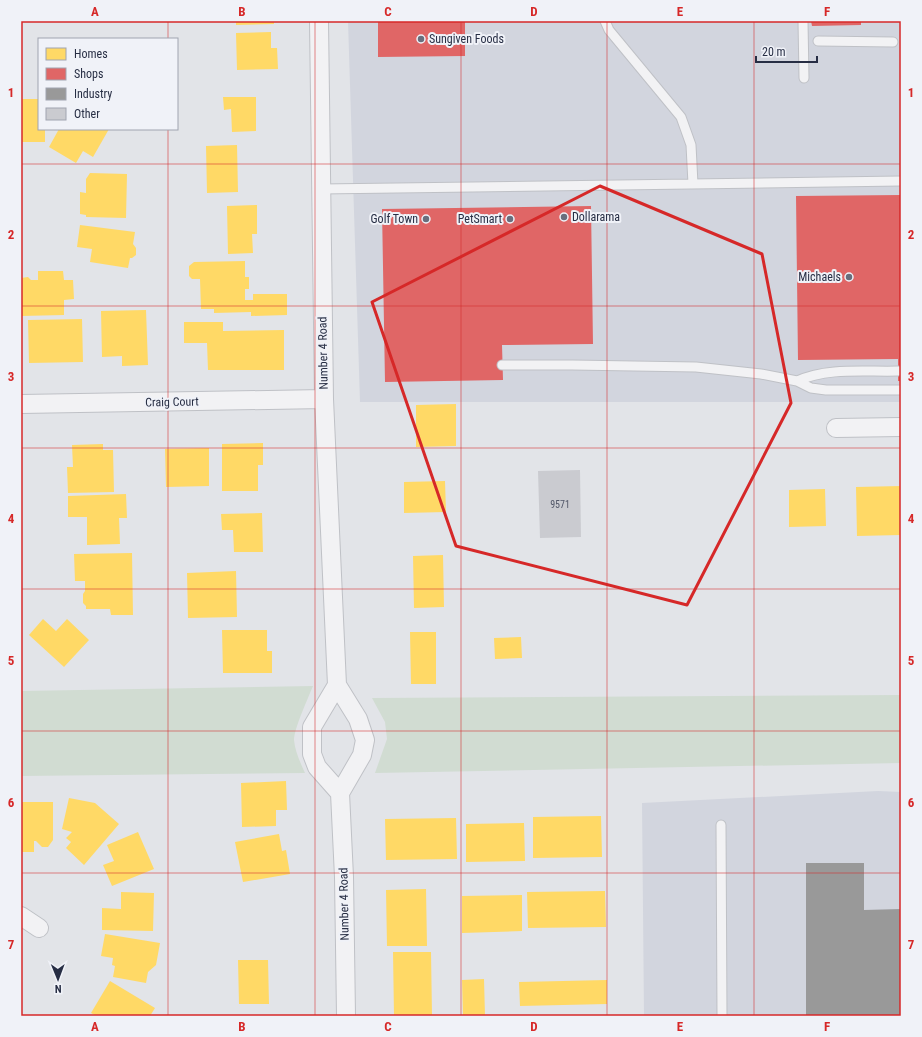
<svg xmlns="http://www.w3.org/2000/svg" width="922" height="1037" viewBox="0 0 922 1037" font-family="'Roboto Condensed',sans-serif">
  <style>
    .built { fill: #d2d5de }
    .green { fill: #d1dcd2 }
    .homes { fill: #ffd966 }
    .shops { fill: #e06666 }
    .industry { fill: #999 }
    .building { fill: #cacbd0 }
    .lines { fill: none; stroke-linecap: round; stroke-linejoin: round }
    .service-casing { stroke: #bfc1c6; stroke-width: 11 }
    .minor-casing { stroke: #bfc1c6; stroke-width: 20 }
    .service { stroke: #f2f2f4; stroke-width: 9 }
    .minor { stroke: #f2f2f4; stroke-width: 18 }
    .marked { fill: none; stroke: #d62828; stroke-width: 3; stroke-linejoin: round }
    .grid { fill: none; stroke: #d62828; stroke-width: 1; stroke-opacity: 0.55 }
    .poi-dot { fill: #686e7d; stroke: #f0f2f8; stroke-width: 1.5 }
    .labels { text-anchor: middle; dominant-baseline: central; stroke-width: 4; stroke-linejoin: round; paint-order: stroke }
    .number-label { font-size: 10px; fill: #525768 }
    .poi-label { font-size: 12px; fill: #272e44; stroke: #f0f2f8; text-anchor: end }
    .street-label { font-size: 12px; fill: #272e44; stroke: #f0f2f8 }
    .neatline { fill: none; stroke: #d62828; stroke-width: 1.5 }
    .grid-label { font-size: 13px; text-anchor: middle; font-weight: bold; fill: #d62828 }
  </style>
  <rect width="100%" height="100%" fill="#e2e4e8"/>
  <path class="built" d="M348,21H901V402H360Z
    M878,791L901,792V1016H644L642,803Z"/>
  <path class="green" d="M313,686C308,698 294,729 294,740C295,751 300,762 305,773L21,776V691Z
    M901,695V763L375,773L387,739L385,722L372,698Z"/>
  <path class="homes" d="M236,21H274V24L236,25Z
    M271,32V48H277L278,69L237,70L236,33Z
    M223,97H256V131L232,132L231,109L224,110Z
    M21,99H39V129H45V142H22V135H21Z
    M59,129H109L93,157L83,151L76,163L49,147Z
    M237,145L238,192L207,193L206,146Z
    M90,173L127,174L126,218L86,217V215L80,214V192L86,193V179Z
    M257,205V234H252L253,253L228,254L227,206Z
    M80,225L135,232L133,244L136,248V255L132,258H130L128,268L90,262L92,249L77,247Z
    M245,261V277H249V289H245V300H253V294H287V315L251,316V312L214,313V309H201L200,279H192L189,276V266L194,262Z
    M38,271H63L64,280H73L74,299L64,300V315L21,316V278L28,277L31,280H38Z
    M146,310L148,365L122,366V356L102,357L101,311Z
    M82,319L83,362L29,363L28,320Z
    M184,322H223V331L284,330V370H208L207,343H184Z
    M456,404V446L416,447V405Z
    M263,443V465H258V491H222V444Z
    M103,444V450H113L114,492L68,493L67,467H73L72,445Z
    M209,448V486L166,487L165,449Z
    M445,481L446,512L404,513V482Z
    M901,486V535L857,536L856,487Z
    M825,489L826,526L789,527V490Z
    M126,494L127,518H119L120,544L87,545V517H68V496Z
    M262,513L263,552H234L233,530H222L221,514Z
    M132,553L133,615H111L110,609H86V606L83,603V594L85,591V581H75L74,554Z
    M443,555L444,607L414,608L413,556Z
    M236,571L237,617L188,618L187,573Z
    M43,619L56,631L67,619L89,640L64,667L29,635Z
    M222,630H267V651H272V673H223Z
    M410,632H436V684H411Z
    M521,637L522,658L495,659L494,638Z
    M286,781L287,810H276V826L242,827L241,783Z
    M69,798L95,803L119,824L84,865L66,848L71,842L66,838L72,832L62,829Z
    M21,802H53V840L48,847H42L36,841H34V852H21Z
    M601,816L602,857L533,858V817Z
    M456,818L457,859L386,860L385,819Z
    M524,823L525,861L466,862V824Z
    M138,832L154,869L112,886L103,865L114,861L107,845Z
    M279,834L282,851L286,850L290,874L243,882L235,842Z
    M426,889L427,946H387L386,890Z
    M605,891L606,927L528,928L527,892Z
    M121,892L154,893L153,931L102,930V908L121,909Z
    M522,895V931L462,933V896Z
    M105,934L160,943L156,965L148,972L146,983L113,977L115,966L112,965L113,958L101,956Z
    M393,952H431L432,1016H394Z
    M238,960H268L269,1004H239Z
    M484,979L485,1016H463L462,980Z
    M607,980V1004L520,1006L519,982Z
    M110,981L155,1008L150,1016H97L91,1013Z"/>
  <path class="shops" d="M378,21H465V56L378,57Z
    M811,21H861V25L812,26Z
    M901,195V381H898V359L798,360L796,196Z
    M591,206L593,344L502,345L503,380L385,382L382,209Z"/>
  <path class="industry" d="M806,863H864V910L901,909V1016H806Z"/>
  <path class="building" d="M580,470L581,537L540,538L538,471Z"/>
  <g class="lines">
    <defs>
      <path id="service" d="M605,21L609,30L681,117L691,145L693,184
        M803,21L804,78
        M818,41L893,42
        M321,189L901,181
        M502,365H572L696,367L761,374L797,381L811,388L826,390H901
        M797,381C828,367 865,372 898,371
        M721,825L722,1016"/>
      <path id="minor" d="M319,21L324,399L337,685L358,719L365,740L362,755L340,793L344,877L346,1016
        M21,404L324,399
        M836,428L901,427
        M337,685L312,727V754L317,767L340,793
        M21,916L39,928"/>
    </defs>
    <use href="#service" class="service-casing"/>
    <use href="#minor" class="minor-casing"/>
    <use href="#service" class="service"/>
    <use href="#minor" class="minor"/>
  </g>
  <path class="marked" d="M600,186L762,254L791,403L687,605L456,546L372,302Z"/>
  <path class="grid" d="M168,21V39M315,21V1016M461,21V1016M607,21V1016M754,21V1016M168,129V1016M21,164H901M21,306H901M21,448H901M21,589H901M21,731H901M21,873H901"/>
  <g class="poi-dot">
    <circle cx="421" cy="39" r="4"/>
    <circle cx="564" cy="217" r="4"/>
    <circle cx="426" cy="219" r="4"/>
    <circle cx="510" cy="219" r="4"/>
    <circle cx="849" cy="277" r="4"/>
  </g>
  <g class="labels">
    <g class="number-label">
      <text x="560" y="504">9571</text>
    </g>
    <g class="poi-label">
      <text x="429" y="39" text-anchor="start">Sungiven Foods</text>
      <text x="572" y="217" text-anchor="start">Dollarama</text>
      <text x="418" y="219">Golf Town</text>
      <text x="502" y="219">PetSmart</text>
      <text x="841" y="277">Michaels</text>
    </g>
    <g class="street-label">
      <text transform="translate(323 353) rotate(-91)">Number 4 Road</text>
      <text transform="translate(172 402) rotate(-1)">Craig Court</text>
      <text transform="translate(344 904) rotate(-91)">Number 4 Road</text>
    </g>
  </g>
  <rect width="922" height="1037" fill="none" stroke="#f0f2f8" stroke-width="44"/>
  <rect x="38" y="38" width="140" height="92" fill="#f0f2f8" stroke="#a0a4b0"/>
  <rect x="46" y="48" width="20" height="12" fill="#ffd966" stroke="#a0a4b0"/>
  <text x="74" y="58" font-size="12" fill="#272e44">Homes</text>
  <rect x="46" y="68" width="20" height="12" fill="#e06666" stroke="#a0a4b0"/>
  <text x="74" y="78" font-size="12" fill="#272e44">Shops</text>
  <rect x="46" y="88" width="20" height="12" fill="#999999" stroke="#a0a4b0"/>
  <text x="74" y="98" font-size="12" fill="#272e44">Industry</text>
  <rect x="46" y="108" width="20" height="12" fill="#cacbd0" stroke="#a0a4b0"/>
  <text x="74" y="118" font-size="12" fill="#272e44">Other</text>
  <g transform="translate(58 979) rotate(179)" stroke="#f0f2f8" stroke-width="3" paint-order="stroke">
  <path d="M0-3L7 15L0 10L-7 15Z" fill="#272e44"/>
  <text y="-6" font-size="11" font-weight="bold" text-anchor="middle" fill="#272e44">N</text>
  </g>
  <path d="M756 56v6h61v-6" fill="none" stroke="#272e44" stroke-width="2"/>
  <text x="762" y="56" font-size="12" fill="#272e44" stroke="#f0f2f8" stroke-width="3" paint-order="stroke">20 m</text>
  <rect x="22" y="22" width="878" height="993" class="neatline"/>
  <g class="grid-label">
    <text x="95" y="16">A</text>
    <text x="242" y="16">B</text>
    <text x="388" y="16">C</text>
    <text x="534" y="16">D</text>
    <text x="680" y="16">E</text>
    <text x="827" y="16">F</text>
    <text x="11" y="97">1</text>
    <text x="911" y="97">1</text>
    <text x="11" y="239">2</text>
    <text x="911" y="239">2</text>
    <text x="11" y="381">3</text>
    <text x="911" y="381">3</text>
    <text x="11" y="523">4</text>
    <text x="911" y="523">4</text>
    <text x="11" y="665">5</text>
    <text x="911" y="665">5</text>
    <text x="11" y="807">6</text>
    <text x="911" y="807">6</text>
    <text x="11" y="949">7</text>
    <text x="911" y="949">7</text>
    <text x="95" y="1031">A</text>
    <text x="242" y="1031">B</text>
    <text x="388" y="1031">C</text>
    <text x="534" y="1031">D</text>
    <text x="680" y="1031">E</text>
    <text x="827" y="1031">F</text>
  </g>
</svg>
